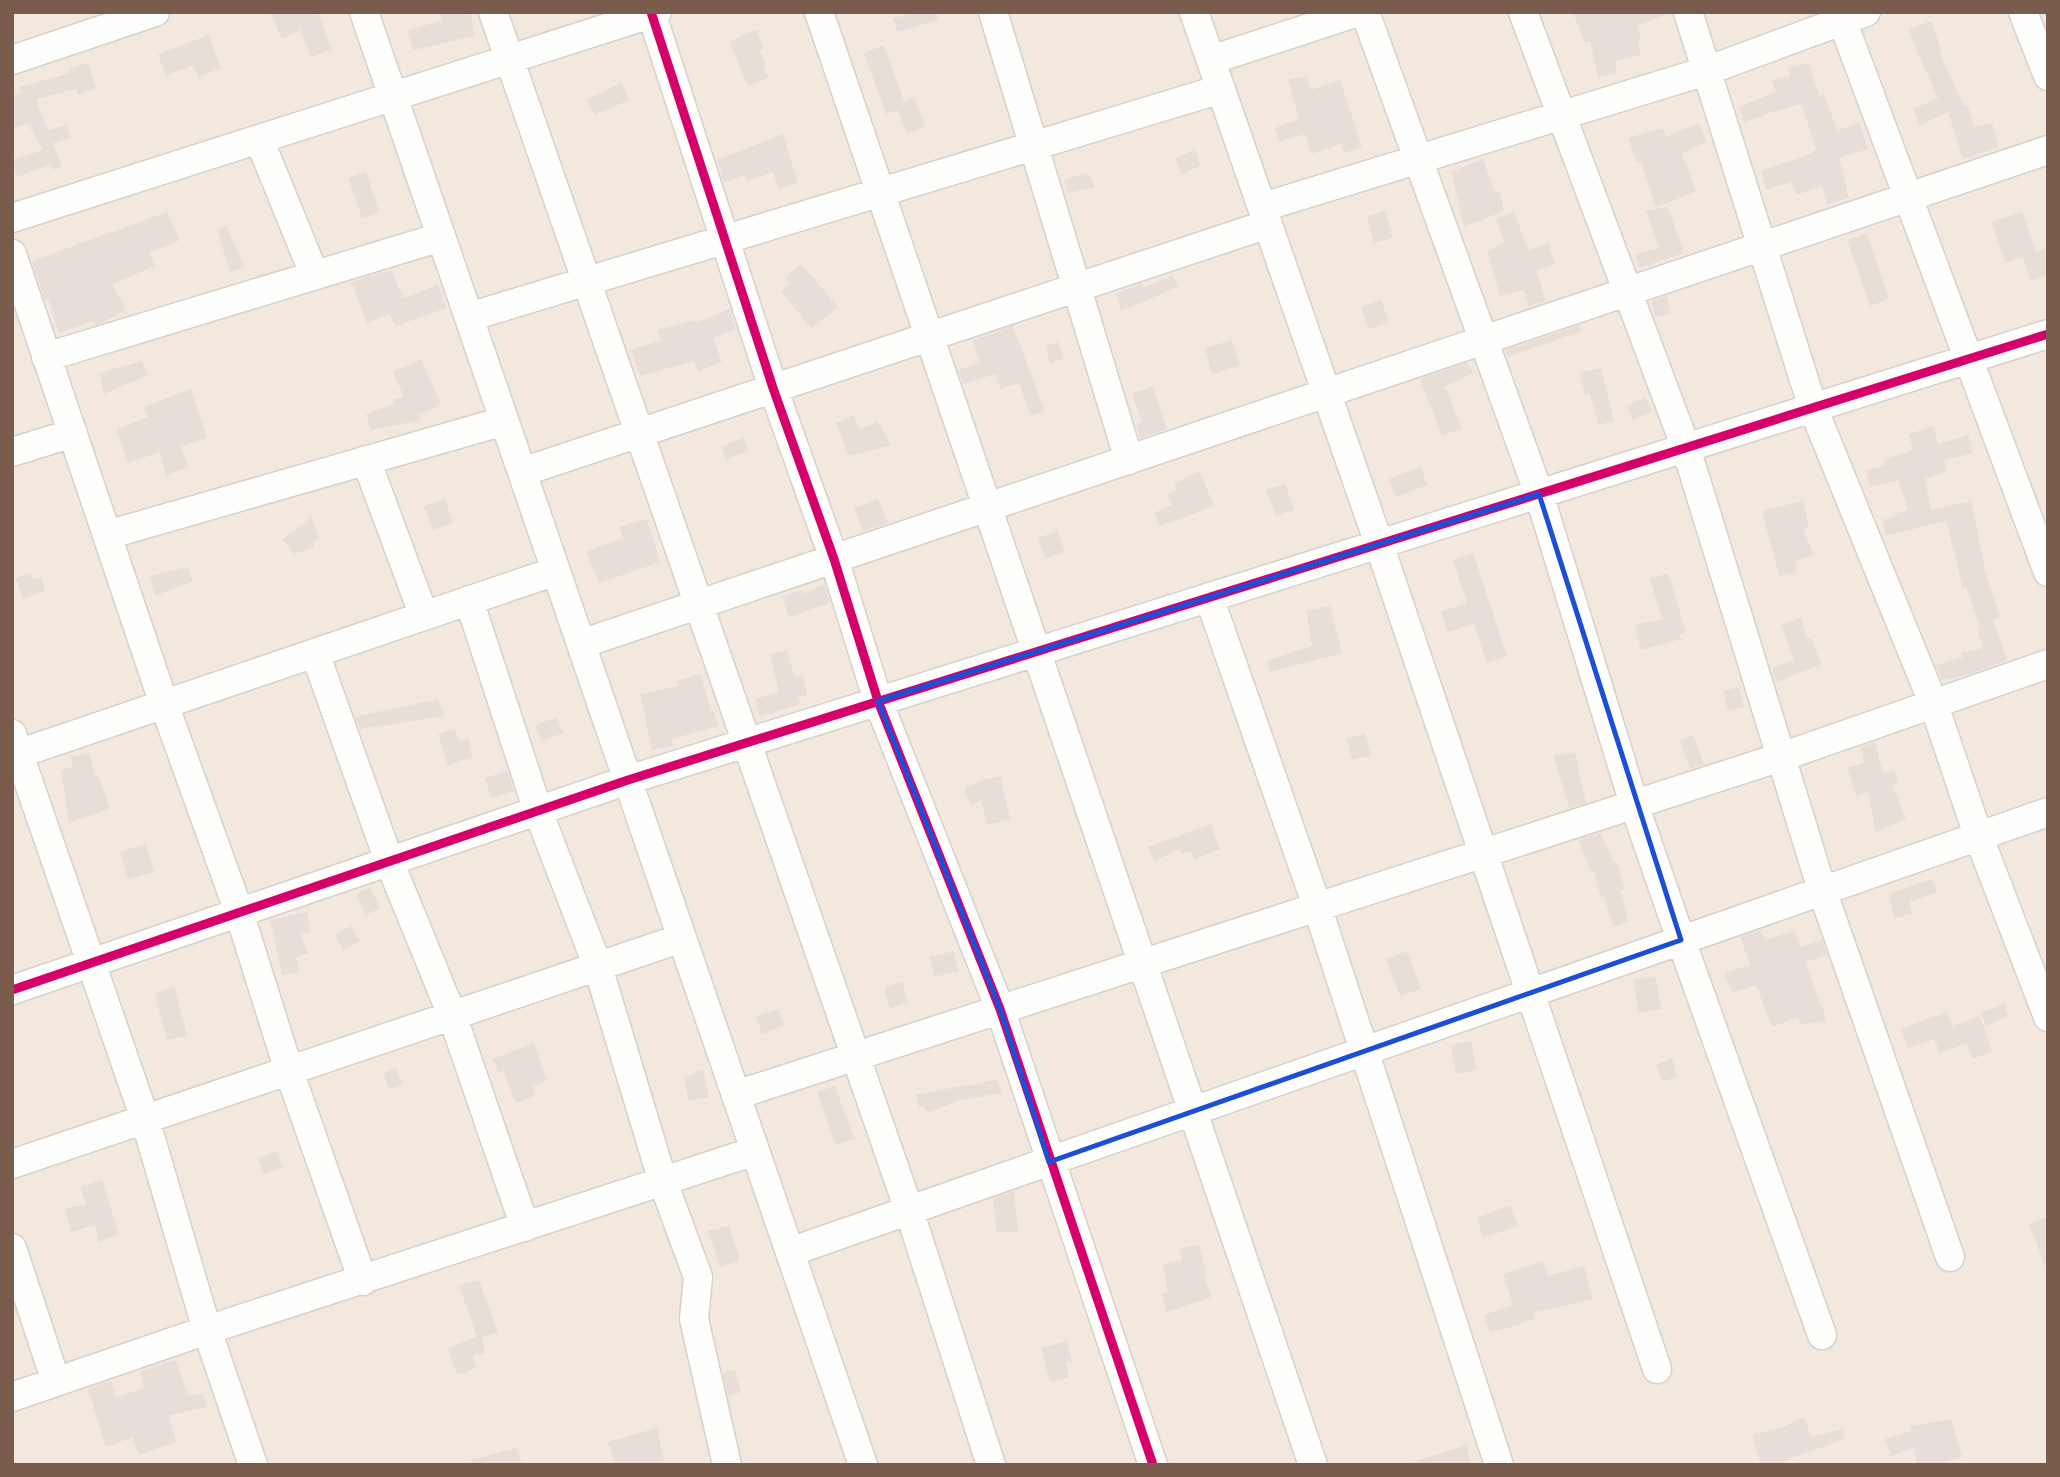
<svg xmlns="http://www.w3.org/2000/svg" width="2060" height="1477" viewBox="0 0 2060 1477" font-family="'PT Sans',sans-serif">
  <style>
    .residential { fill: #f2e8de }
    .building { fill: #e6ded7 }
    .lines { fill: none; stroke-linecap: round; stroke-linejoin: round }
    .minor-casing { stroke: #d7d1cb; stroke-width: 31 }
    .minor { stroke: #fefefd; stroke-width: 28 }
    .cycleway-casing { stroke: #fffaf3; stroke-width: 13 }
    .cycleway { stroke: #d6006c; stroke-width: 9 }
    .marked { fill: none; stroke: #1d4ed8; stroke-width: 5; stroke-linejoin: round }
  </style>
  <rect width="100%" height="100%" fill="#f9f5f0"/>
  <path class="residential" d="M12,12H2048V1465H12Z"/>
  <path class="building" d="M270,12H318L331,50L311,57L301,30L282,39Z
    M439,12H470L475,36L413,50L407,31L442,20Z
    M920,12H936L938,20L897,32L893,18Z
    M1573,12H1667L1668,14L1637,25L1641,40L1638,41L1641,55L1615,61L1617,73L1598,77L1590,41L1584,42Z
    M1931,21L1942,52L1940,53L1964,107L1968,106L1974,127L1992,123L1999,147L1963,159L1948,112L1920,125L1913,109L1938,98L1921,60H1920L1909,29Z
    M756,30L764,48L759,50L766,66L764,68L768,78L748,86L729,42Z
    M209,35L221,68L198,77L193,65L166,76L158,54Z
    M884,45L904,101L914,97L925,127L907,134L898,110L886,114L864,53Z
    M88,63L96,88L78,95L76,89L36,99L48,130L67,125L71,138L53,143L62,166L54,170L51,164L17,177L12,160L43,150L27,123L12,129V96L22,92L20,87L70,73L69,69Z
    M1809,63L1819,96L1824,94L1837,130L1860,123L1868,149L1839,158L1849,198L1827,204L1822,186L1796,195L1792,182L1766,189L1761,171L1813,153V151L1817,150L1801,104L1769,113L1744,123L1739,107L1776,92L1771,80L1790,76L1788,68Z
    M1307,76L1311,90L1340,80L1362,147L1344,153L1341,144L1311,154L1305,134L1279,142L1275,128L1299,119L1288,80Z
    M622,83L629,100L595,115L587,99Z
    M1699,123L1707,142L1682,153L1696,192L1656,207L1641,162L1637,163L1628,138L1663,128L1666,137Z
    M783,134L798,183L779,189L773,172L748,181L746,175L724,182L717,160Z
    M1195,150L1201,166L1181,174L1175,158Z
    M1483,159L1495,192L1500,191L1504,211L1464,227L1451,172Z
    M366,172L379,212L362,218L348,178Z
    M1088,173L1095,187L1068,193L1064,179Z
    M1668,207L1684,253L1639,268L1635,254L1659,248L1646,211Z
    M1385,211L1393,238L1374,243L1367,216Z
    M167,212L180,240L149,253L155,266L112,284L126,310L101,323L95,325L94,321L59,333L48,299L45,300L32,261Z
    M1514,212L1528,250L1548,243L1555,264L1536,271L1546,300L1529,306L1524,290L1500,296L1488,252L1504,242L1496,219Z
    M2022,212L2036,252L2044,249L2048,258V274L2031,281L2023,257L2005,263L1992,222Z
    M227,226L244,267L230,272L217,230Z
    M1867,233L1889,299L1870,306L1847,240Z
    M801,264L838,307L811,328L781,291L790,283L785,278Z
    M391,270L403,298L438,285L446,308L396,326L389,314L367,323L351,282Z
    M1173,276L1178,287L1121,311L1116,294L1142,283L1144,287Z
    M1667,296L1671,314L1655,317L1652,301Z
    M1381,300L1389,322L1369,329L1361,307Z
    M730,309L736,329L713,338L722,362L698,371L694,361L640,376L631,350L661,340L658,330L695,320L696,323Z
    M1580,325L1582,331L1508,357L1506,350Z
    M1013,326L1045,411L1031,416L1019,383L1000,389L996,374L963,384L958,370L980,363L973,340Z
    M1232,340L1240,365L1212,374L1205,348Z
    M1058,342L1064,359L1050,363L1046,346Z
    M421,359L441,404L435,405L436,408L419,413L421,420L371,430L366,414L394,404L393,399L404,397L393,372Z
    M142,361L148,375L104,394L99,373Z
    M1467,363L1473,372L1445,387L1462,428L1442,436L1420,379Z
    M1601,368L1614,421L1598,425L1590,394L1585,395L1580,373Z
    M1153,387L1167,429L1140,438L1136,424L1142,422L1132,393Z
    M191,389L207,438L181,447L188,467L166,476L160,452L128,463L117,429L148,417L144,407Z
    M1645,397L1652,411L1633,420L1627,406Z
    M854,415L860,430L878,421L891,445L849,456L836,423Z
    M1934,426L1938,444L1968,435L1973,453L1944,460L1947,472L1925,479L1931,510L1971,501L1985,566H1983L2000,617L1993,620L2007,660L1972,673L1942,680L1936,665L1963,657L1962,653L1983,648L1977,627L1980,626L1966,586L1963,588L1946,521L1886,536L1882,520L1896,517L1895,514L1908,510L1898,480L1870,487L1866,470L1885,466L1884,460L1913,450L1909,434Z
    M743,437L749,450L726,460L721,447Z
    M1421,467L1427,485L1396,497L1389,479Z
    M1199,471L1214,506L1160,526L1154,513L1172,505L1168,494L1177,490L1174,484Z
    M1285,484L1294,510L1276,516L1266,490Z
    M445,499L453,523L433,530L424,506Z
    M878,499L888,523L863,531L854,508Z
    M1803,501L1809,528L1803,529L1814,554L1795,562L1797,572L1779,576L1762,511Z
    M312,517L319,539L313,542L315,547L294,554L283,539Z
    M647,519L660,562L599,583L586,551L623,538L619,527Z
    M1058,531L1065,552L1045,559L1038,538Z
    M1473,553L1507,656L1487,663L1474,624L1448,632L1441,612L1467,603L1453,560Z
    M187,567L193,581L155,596L150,576Z
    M31,573L33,580L42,577L45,591L23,599L16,578Z
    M1668,573L1686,632L1679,634L1681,639L1641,650L1635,625L1662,619L1650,579Z
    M824,584L830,603L789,617L782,597L802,590L804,594Z
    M1330,606L1342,653L1270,672L1267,661L1312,646L1306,611Z
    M1801,617L1807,639L1811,638L1821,664L1777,682L1772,668L1794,660L1781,625Z
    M787,650L794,677L803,675L807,695L798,696L801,704L760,716L755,699L779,692L770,654Z
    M701,674L711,712L714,711L718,726L672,739L673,746L652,750L640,694L678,686L676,681Z
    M1739,687L1744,707L1728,711L1723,691Z
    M438,699L444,716L360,729L355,717Z
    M557,717L563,733L541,741L535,725Z
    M455,729L459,741L468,738L472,757L448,766L438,734Z
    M1365,733L1371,755L1352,760L1346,739Z
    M1693,735L1704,764L1690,769L1680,740Z
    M1875,742L1883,774L1894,770L1898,783L1892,785L1906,819L1876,832L1868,792L1856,796L1847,768L1864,763L1861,747Z
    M1575,752L1586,803L1569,808L1554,756Z
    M90,753L95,777L98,775L110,809L69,823L61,770L73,767L71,757Z
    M507,771L514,791L491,798L485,778Z
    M1001,776L1010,819L987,825L981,800L972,805L964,789L980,781Z
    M1211,824L1220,849L1194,859L1191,851L1182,854L1180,849L1154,861L1148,847Z
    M1601,833L1613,863L1617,862L1625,889L1620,890L1629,922L1613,927L1604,896L1601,897L1594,871L1591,872L1579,840Z
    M146,844L154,872L128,879L120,852Z
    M1932,879L1937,892L1909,902L1912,914L1894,918L1889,894Z
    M370,887L380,908L366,915L356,894Z
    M307,912L311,932L301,934L308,953L296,957L299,972L282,975L270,920Z
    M351,926L360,941L343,950L334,935Z
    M1761,930L1765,940L1795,931L1800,947L1822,940L1827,955L1806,962L1820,1006L1822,1005L1826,1021L1801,1025L1798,1017L1772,1027L1756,985L1732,993L1725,973L1750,965L1740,937Z
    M954,951L959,971L934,977L929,957Z
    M1407,951L1421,989L1400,996L1386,959Z
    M1655,976L1662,1009L1639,1013L1633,980Z
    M902,982L908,1002L890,1008L884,988Z
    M174,986L187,1035L167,1040L155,994Z
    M2004,1003L2009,1016L1986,1026L1981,1013Z
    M779,1009L784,1025L762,1034L756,1016Z
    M1947,1012L1952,1026L1980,1016L1992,1052L1972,1059L1967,1043L1940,1053L1934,1039L1908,1048L1901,1029Z
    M1471,1041L1477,1070L1456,1074L1451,1045Z
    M534,1043L546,1080L533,1087L535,1096L516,1103L503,1070L498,1073L493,1059Z
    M1672,1058L1677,1076L1663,1082L1656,1065Z
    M396,1068L403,1084L389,1089L383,1073Z
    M703,1070L709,1097L689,1101L683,1078Z
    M997,1079L1002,1093L960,1100L926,1113L924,1106L919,1107L916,1095L970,1084V1086Z
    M835,1086L854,1139L836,1145L817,1092Z
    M277,1151L282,1168L264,1174L258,1158Z
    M102,1180L119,1234L98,1242L95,1225L71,1232L65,1209L86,1204L80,1187Z
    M1014,1191L1018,1231L997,1233L993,1199Z
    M1510,1206L1518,1226L1483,1238L1477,1217Z
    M2048,1217V1271H2047L2029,1224Z
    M729,1226L740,1260L720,1267L708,1231Z
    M1199,1244L1207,1274L1204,1275L1211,1297L1166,1312L1162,1294L1168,1292L1162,1264L1182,1260L1179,1249Z
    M1543,1261L1548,1276L1584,1266L1593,1299L1533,1313L1535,1319L1522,1322L1523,1324L1490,1332L1484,1315L1513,1305L1503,1274Z
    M479,1280L498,1332L482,1337L485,1353L472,1355L476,1368L457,1375L448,1348L477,1337L459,1285Z
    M1067,1341L1072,1362L1066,1363L1069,1377L1050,1382L1041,1348Z
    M176,1360L188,1396L203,1393L207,1407L169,1415L176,1442L139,1455L133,1437L106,1447L88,1389L111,1381L116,1397L144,1388L140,1371Z
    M735,1370L741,1392L728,1396L723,1373Z
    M1804,1417L1811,1437L1842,1429L1845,1439L1783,1461L1784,1465H1761L1752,1435L1783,1427Z
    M1951,1419L1962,1457L1935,1465H1917L1914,1448L1891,1456L1885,1439L1911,1431L1910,1426Z
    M657,1428L664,1461L648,1465H615L608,1442Z
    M1467,1445L1470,1465H1416L1415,1461Z
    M517,1448L522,1465H472L471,1460Z"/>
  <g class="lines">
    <defs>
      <path id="minor" d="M364,12L863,1465
        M493,12L909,1210L991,1465
        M651,12L773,388L834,559L878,701L1000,1009L1153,1465
        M819,12L1313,1465
        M993,12L1129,460
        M1194,12L1379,544L1657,1369
        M1365,12L1539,494L1634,804L1681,940L1822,1335
        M1523,12L1686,448L1822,890L1950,1257
        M1688,12L1813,408L1934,705L1978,835L2048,1017
        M1839,12L2048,572
        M2023,12L2048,76
        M12,60L155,12
        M1211,60L1358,12
        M259,139L314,274
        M1263,207L1706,71L1866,12
        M12,218L657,12
        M12,254L164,704L239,912L289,1071L363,1281
        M469,317L1221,89
        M46,357L441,237
        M12,452L73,433
        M366,460L424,616
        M522,472L1268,224
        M107,535L504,421
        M1209,597L1317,906L1499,1465
        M469,600L538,811L598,967L663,1182L698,1277L694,1319L727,1465
        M581,644L2048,150
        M315,653L389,861L452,1015L525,1227
        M12,734L145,1119L207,1330L253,1465
        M12,756L556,571
        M12,990L628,780L2048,334
        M736,1095L1781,757L2048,664
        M12,1164L682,938
        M12,1248L56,1382
        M790,1252L2048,812
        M12,1397L207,1330L755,1151"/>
    </defs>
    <use href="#minor" class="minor-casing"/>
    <use href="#minor" class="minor"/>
    <defs>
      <path id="cycleway" d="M651,12L773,388L834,559L878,701L1000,1009L1153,1465
        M12,990L628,780L2048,334"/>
    </defs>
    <use href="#cycleway" class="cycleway-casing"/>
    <use href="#cycleway" class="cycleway"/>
  </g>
  <path class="marked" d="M1539,494L1681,940L1049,1162L1000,1009L878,701Z"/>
  <rect width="2060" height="1477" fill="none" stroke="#7a5c4d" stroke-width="28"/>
</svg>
